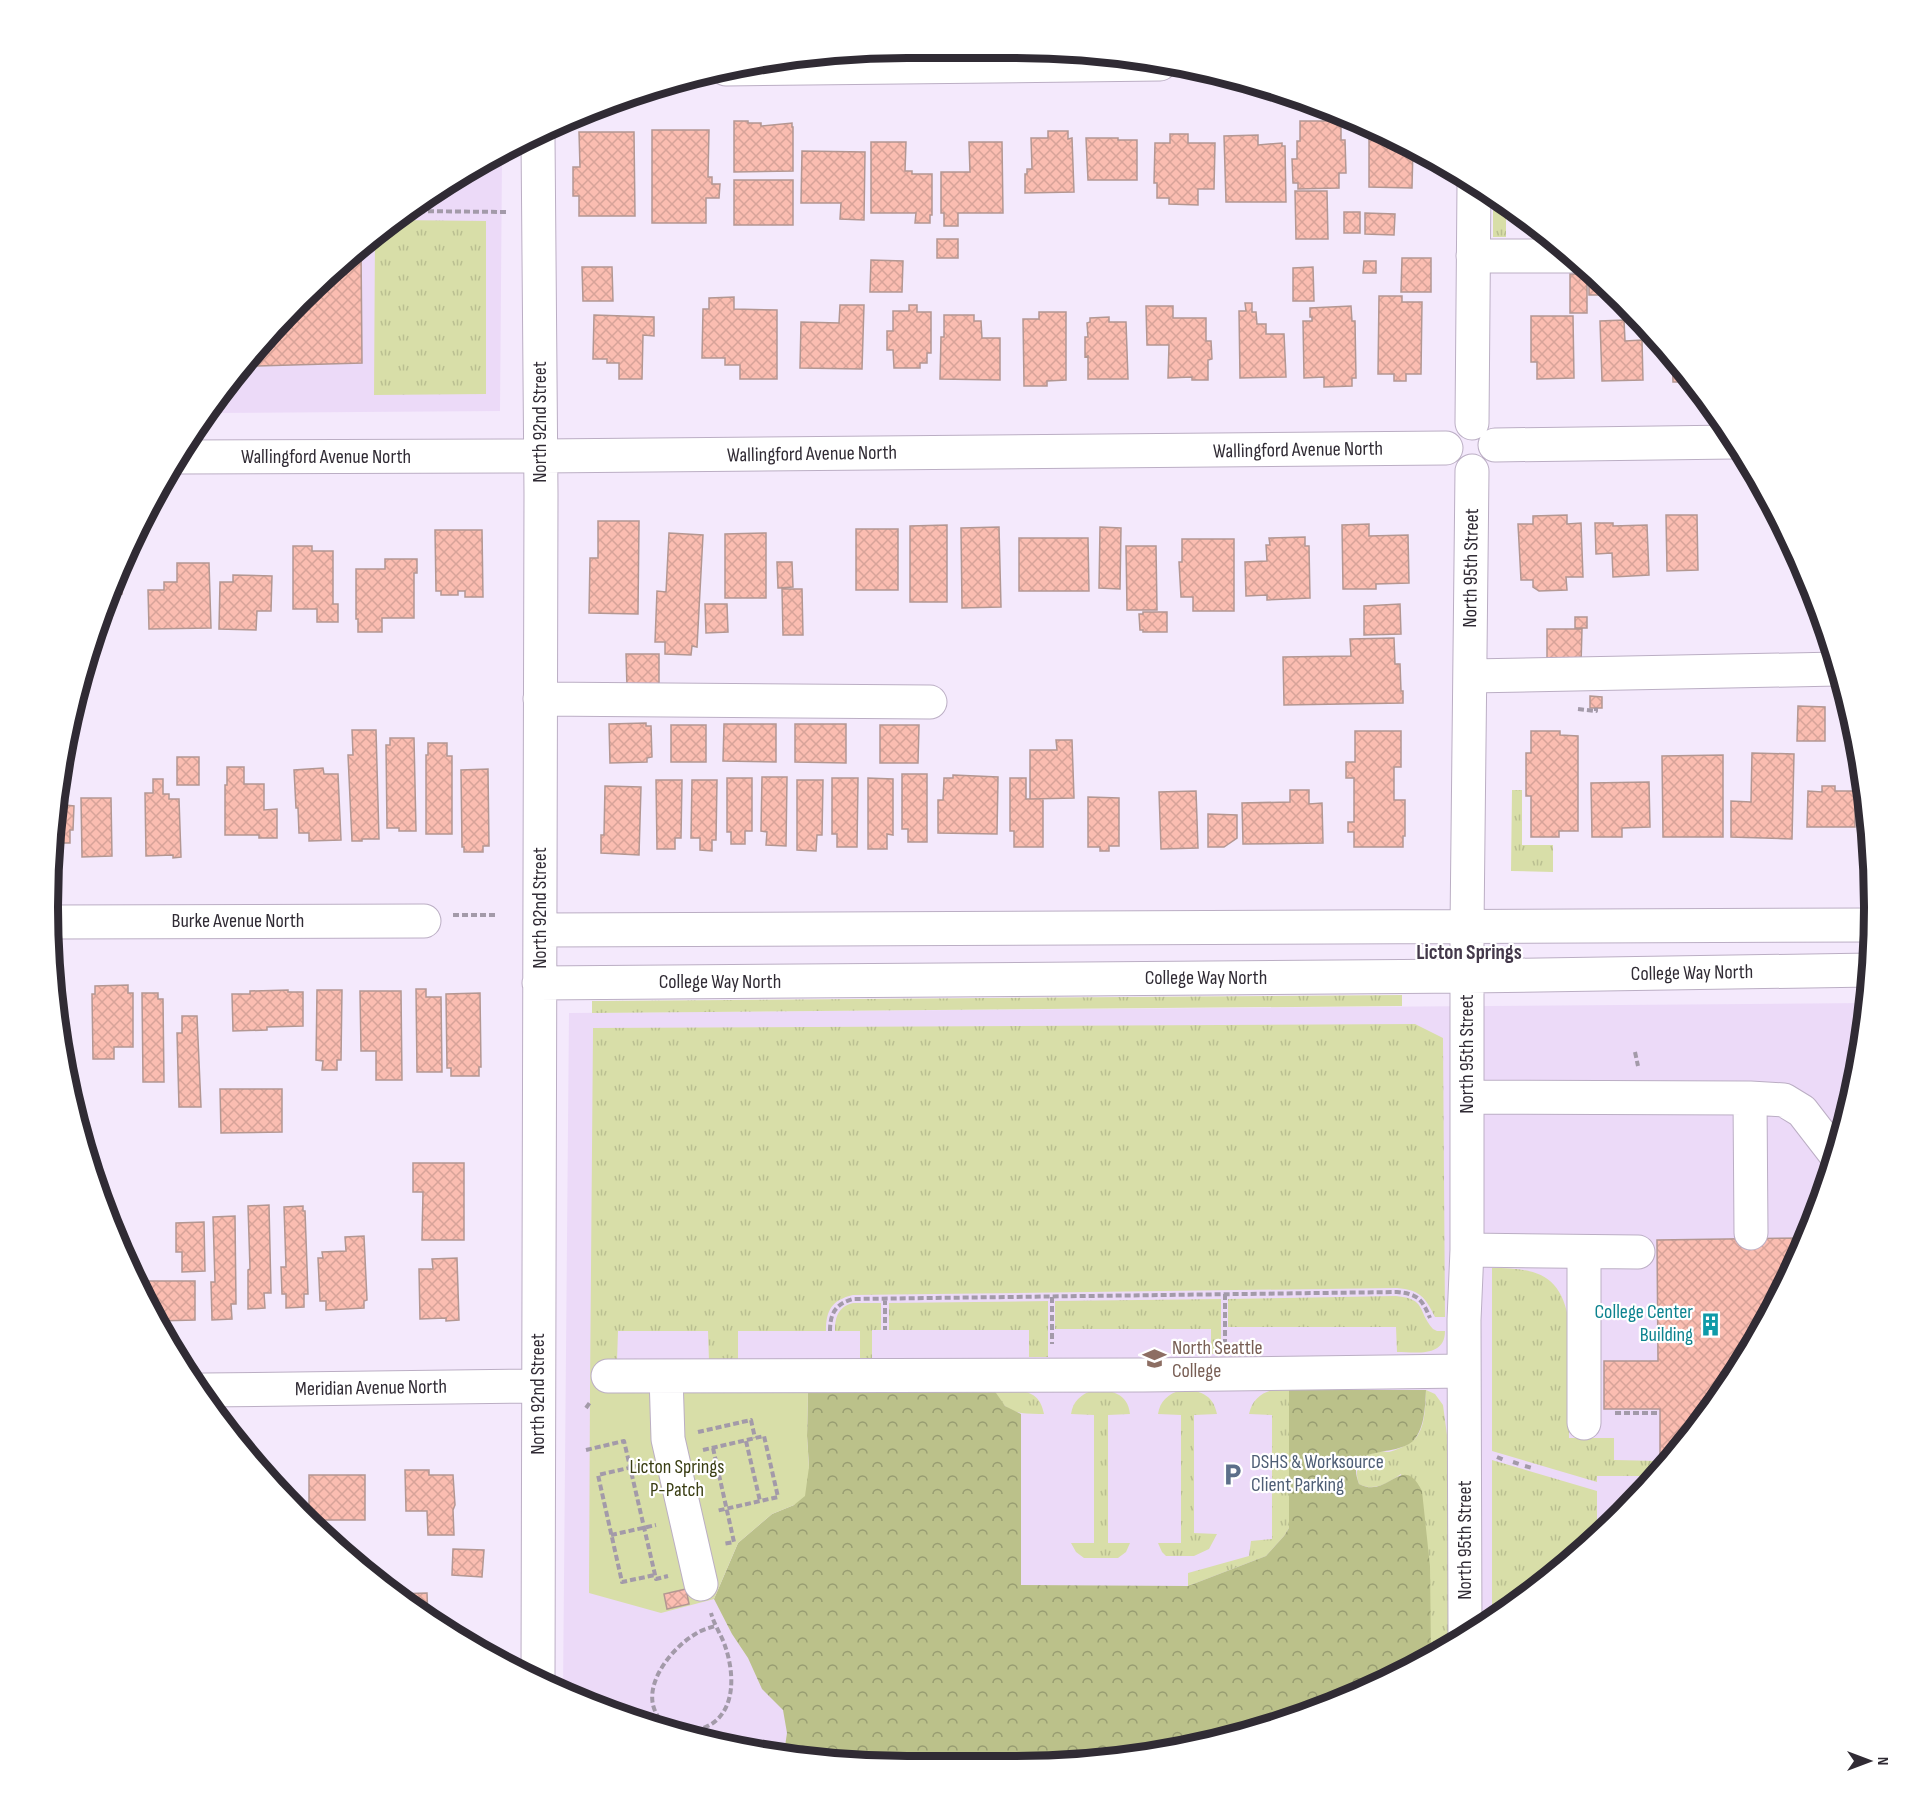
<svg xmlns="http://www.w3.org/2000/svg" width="1923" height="1815" viewBox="0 0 1923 1815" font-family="'Sofia Sans Condensed',sans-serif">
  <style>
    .built { fill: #ecdaf8 }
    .grass { fill: url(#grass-tufts) }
    .forest { fill: url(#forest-crowns) }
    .green { fill: #d8dea8 }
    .building { fill: url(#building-cross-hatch); stroke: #b39792; stroke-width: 1.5 }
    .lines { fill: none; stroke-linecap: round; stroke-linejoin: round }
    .minor-casing { stroke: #bbaec4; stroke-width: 35 }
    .path { stroke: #a39aa9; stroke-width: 4; stroke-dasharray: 6 3; stroke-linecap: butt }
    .minor { stroke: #fff; stroke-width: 33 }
    .labels { text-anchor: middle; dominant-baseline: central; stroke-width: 4.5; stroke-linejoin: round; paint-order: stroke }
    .street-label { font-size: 20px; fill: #302b34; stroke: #fff }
    .culture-label { font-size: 20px; fill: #0d838f; stroke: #fff; text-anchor: end }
    .education-label { font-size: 20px; fill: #785e54; stroke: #fff; text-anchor: start }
    .service-label { font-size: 20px; fill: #4e5e75; stroke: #fff; text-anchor: start }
    .park-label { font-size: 20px; fill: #3a3e13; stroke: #fff }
    .neighbourhood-label { font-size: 21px; font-weight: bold; fill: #43384a; stroke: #fff }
    .rim { fill: none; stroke: #302b34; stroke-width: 8 }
  </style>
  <defs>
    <pattern id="grass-tufts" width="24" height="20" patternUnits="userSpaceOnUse" patternTransform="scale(1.5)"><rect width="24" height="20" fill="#d8dea8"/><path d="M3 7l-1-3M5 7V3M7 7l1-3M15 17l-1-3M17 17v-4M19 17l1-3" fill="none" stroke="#babf91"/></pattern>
    <pattern id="forest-crowns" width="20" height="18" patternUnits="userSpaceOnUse" patternTransform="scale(1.5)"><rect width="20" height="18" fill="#bbc18a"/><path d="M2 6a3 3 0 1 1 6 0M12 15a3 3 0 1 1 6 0" fill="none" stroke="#989d72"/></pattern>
    <pattern id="building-cross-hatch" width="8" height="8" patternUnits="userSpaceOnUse" patternTransform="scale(1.5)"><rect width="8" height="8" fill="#fbbdb1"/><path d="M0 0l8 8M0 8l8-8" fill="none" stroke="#d7a399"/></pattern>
  </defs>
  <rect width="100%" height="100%" fill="#f4e9fc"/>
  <path class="built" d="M502,158L500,411L209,413L262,341L385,225Z
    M1867,1003L1846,1130L1786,1288L1697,1431L1582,1554L1445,1652L1291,1721L1127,1760L907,1767L740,1751L578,1701L563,1693L569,1013Z"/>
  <path class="grass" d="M1493,197L1506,205V237H1493Z
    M394,220L486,221V394L374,395L375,234L385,225Z
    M1512,790H1522V845H1553V872L1511,871Z
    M1402,995V1006L592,1013V1001Z
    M1415,1024L1443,1038L1445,1317H1435C1425,1297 1420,1290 1397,1288L853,1295C832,1300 826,1310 826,1331H738V1361H709L708,1331H618L617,1361H600V1390H590L593,1028Z
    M1492,1268C1536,1268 1562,1274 1569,1323V1438H1614V1460L1660,1461V1471L1655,1476H1597V1482L1492,1451Z
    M1396,1296C1427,1299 1417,1311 1433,1329L1437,1331H1445C1445,1358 1415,1352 1397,1352L1396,1327H1228V1299Z
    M1221,1299V1354H1211V1329H1055V1301Z
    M1048,1301V1357H1029V1330H889V1303Z
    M853,1303H881V1330H872V1358H860V1331H835C835,1317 838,1307 853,1303Z
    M994,1390C1017,1391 1039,1386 1044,1414C1020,1414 1006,1415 994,1390Z
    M1094,1390C1111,1390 1128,1393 1130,1414L1108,1415V1543H1130L1126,1552L1118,1558H1084L1076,1552L1071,1543H1094V1415L1071,1414C1073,1401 1081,1394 1094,1390Z
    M1181,1390C1199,1390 1213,1394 1217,1414L1194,1415V1533L1217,1534L1209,1549L1194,1556H1166L1162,1552L1158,1543H1181V1415L1158,1414C1160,1401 1168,1394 1181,1390Z
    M1272,1390H1289V1528L1284,1536L1266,1556L1188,1586V1573L1249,1556L1251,1541L1272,1539V1415L1249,1414C1252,1401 1259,1394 1272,1390Z
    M1426,1390L1435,1394L1443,1405L1450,1458L1449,1649L1431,1658L1401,1474C1388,1483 1374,1492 1359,1484C1353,1467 1360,1453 1379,1452C1382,1451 1385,1452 1389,1452C1395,1451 1409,1444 1414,1440C1426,1428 1425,1406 1426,1390Z
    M1492,1460L1597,1491V1538L1582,1554L1495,1616L1492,1611Z"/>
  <path class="forest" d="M808,1390H994L1005,1406L1021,1414V1585L1188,1586L1266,1556L1284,1536L1289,1528V1390H1426C1425,1406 1425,1427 1414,1440C1396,1459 1343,1442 1359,1484C1389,1500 1402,1451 1422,1491L1430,1566L1431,1658L1291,1721L1127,1760L907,1767L776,1754L784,1753L787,1733L783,1710L762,1689L748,1658L732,1634L714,1599L738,1543L772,1514L794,1505L809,1467L807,1436Z"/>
  <path class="green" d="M590,1390H808L807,1436L809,1467L805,1496L794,1505L772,1514L738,1543L714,1599L661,1613L589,1593Z"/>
  <path class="building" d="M734,121H748V123H761V126L792,123V127H793V171L734,172Z
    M1300,121H1341V140H1345L1346,173H1339V188L1298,189V183H1293L1292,159H1297V141H1300Z
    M1369,128L1396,137L1413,147L1412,188L1369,187Z
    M652,130H709L708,177H712V184H720L719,198H706V223H652Z
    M1048,131H1068V139L1072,138L1074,192L1025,193V174H1027V169H1032L1031,138H1048Z
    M579,132H634L635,216H579V196H573V167H580Z
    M1170,134H1188V143H1215L1214,189H1198V205L1169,204V198H1157V183H1154L1155,143H1170Z
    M1258,135V145L1282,143V146H1285L1286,202H1226L1224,136Z
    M1086,138H1118V140H1137V180H1088Z
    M871,142H906L905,171H912V174H932V215H930V223H915L916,213H871Z
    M969,142H1002L1003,213H958V226H944V213H941V172H970Z
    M802,151L865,152L864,220L840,219L841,203H801Z
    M734,180H793V225H734Z
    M1295,191H1327L1328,239H1296Z
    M1344,212H1360V233H1344Z
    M1365,213L1395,214L1394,235L1365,234Z
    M937,239H958V258H937Z
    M361,248L362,363L257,366V348L262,341Z
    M1402,258H1431V292H1401Z
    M871,260L903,261L902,292H870Z
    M1364,261H1376V273H1363Z
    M582,267H612L613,301H583Z
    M1313,267L1314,301H1293V268Z
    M1589,273L1613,295H1589Z
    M1570,274H1587V313H1570Z
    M1379,296H1402V302H1422L1421,374H1406V381H1394V374H1378Z
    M734,297V309L777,310V379H740V365H725V358H702L703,309H709V298Z
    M1245,303H1252V312H1256L1257,324H1266V334H1284L1286,377L1240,378L1239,311H1246Z
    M840,305H864L862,369L800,368L801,322L839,323Z
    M909,305H917V312H931V353H927V363H920V368H894L893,350H887V331H893V311H909Z
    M1146,306H1173V318H1206V341H1211L1212,359L1208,360V380H1192V377L1168,378L1169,345H1147Z
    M1351,306L1352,321H1355L1356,378H1352V386L1324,387V377L1304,378L1303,321H1312V317H1310V308Z
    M1039,312H1066V380L1047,381V386H1024L1023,319H1039Z
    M594,315L654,317V336L643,335L642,379H619V363H607V359H593Z
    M944,315H974V321H981L982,338H1000V380L940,379L941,337H944Z
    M1531,316H1573L1574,378L1537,379V362H1531Z
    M1109,317V322H1126L1128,379H1088V356L1085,357V337H1088L1087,323L1090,322V318Z
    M1624,320L1625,341L1642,340L1643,380L1602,381L1600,321Z
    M1672,355L1694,386H1686V382H1673Z
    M1567,515V524L1581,523L1583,577H1566L1567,590L1539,591L1533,587V580H1521L1518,524H1533V516Z
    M1666,515H1697L1698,570L1667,571Z
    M598,521H639L638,614L589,613L590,558H598Z
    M1595,523H1613V526L1647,525L1649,575L1613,577L1612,553L1596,554Z
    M1369,524V536L1408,535L1409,583L1376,584V589H1343L1342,525Z
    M947,525V602H910V526Z
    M999,527L1001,607L962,608L961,528Z
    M1100,527L1121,528L1120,589L1099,588Z
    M856,529H898V590H856Z
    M435,530H482L483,597H465V591H458V595H441V591H436Z
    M669,533L703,535L697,647L692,646L691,655L665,654V642H655L657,591L666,592Z
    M766,533V598H725V534Z
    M1305,537V546H1309L1310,598L1267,600V595L1246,596L1245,562L1267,561L1266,545H1270L1269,538Z
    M1019,538H1088L1089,591H1019Z
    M1182,539H1234V611H1193V597H1181L1179,562H1182Z
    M293,546H312V551H333V604H338V622H317V609H293Z
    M1126,546H1156L1157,610H1127Z
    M385,559H417V573H414V618H382V632H358V619H356V569H385Z
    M777,562H792L793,587L778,588Z
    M177,563H209L211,628L149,629L148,590H164V582H177Z
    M122,568V594H110Z
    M233,575L272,576L271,611H257L256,630L219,629L220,582H233Z
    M782,589H802L803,635H783Z
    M705,604H727L728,632L706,633Z
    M1400,604L1401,634L1364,635V606Z
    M1143,612H1167V632H1143V630H1140L1139,614H1143Z
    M1575,617H1587V628H1575Z
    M1547,629H1582L1581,664H1547Z
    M1394,638L1395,664H1400L1401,691H1403V703L1284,705L1283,657L1351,656L1350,639Z
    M626,654H659V686L627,687Z
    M1590,696L1602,697V708H1590Z
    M1798,706L1825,707V741H1797Z
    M646,723V726H651L652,757L647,758V762L610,763L609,724Z
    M724,724H776V762L723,761Z
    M795,724H846V763L795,762Z
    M671,725H706V762H671Z
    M880,725H919L918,763H880Z
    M352,730H376L379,839H362V841H352L348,755H353Z
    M1355,731H1401V767H1394V800H1405V836H1403V847H1354V832H1348V822H1354V778H1346V762H1355Z
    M1531,731H1560V735L1578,736V831H1559V837H1531V796H1526V753H1531Z
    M390,738H414L416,831H399V828H387L386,745H390Z
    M1056,740H1072L1074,798L1030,799V750H1057Z
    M428,743H447V756H452V834H426V755H428Z
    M1752,753L1794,754L1792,839L1731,837V801L1751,802Z
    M1723,755V837H1663L1662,756Z
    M177,757H199V785H177Z
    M227,767H244V784H264V810L277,809V838H259V835H225V785H227Z
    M323,768L324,774H338L341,840L309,841V833H299L298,808H296L294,770Z
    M488,769L489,846H483V852H464V847H462L461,770Z
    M66,773L65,805L74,806L73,830H70V843H59V860H50V851Z
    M902,774H927V842H908V829H902Z
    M953,775L998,777L997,834L938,833V800H943L944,778H953Z
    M762,777H787L786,846L766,845L767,832L761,831Z
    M727,778H752V831H745V844H731V832H727Z
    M832,778H858L857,847H837V834H832Z
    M868,778L893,779V835L887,834V849H868Z
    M1010,778H1026V799H1043V847H1014V831H1010Z
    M153,779H163V794H169V799H179L181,857L173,858V855L146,856L145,793H153Z
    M656,780H682L681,838H675V849H657Z
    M692,780H717L716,840H712V851L700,850V838H691Z
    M797,780H823L822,835H817L816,851L797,850Z
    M1649,782L1650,827L1622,828V837H1592L1591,783Z
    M605,786L641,787L639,855L601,853V835H604Z
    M1822,786H1835V791H1855V827H1807L1808,791L1822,792Z
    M1290,790H1309V804L1322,803L1323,843L1243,844L1242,803L1290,802Z
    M1196,791L1198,848L1161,849L1159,792Z
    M1088,797L1119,798V846H1109V851H1100V847H1088Z
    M81,798H111L112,856L82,857Z
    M1208,814L1237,815V838L1224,847H1208Z
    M128,985V993H133V1047H114V1059H93L92,994H95V986Z
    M416,989H426V997H441L442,1072H417Z
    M288,990V992H303V1026L267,1027V1030L233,1031L232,994H250V991Z
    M317,990H342L341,1060H337V1070H322L323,1061L316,1060Z
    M54,991H58V1032L55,1019Z
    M360,991H401L402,1080H376V1051H361Z
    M142,993H158V999H163L164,1082H143Z
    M480,993L481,1067H479V1076H451V1068H447L446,994Z
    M182,1016H197L201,1107H179L177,1033H182Z
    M220,1089H282V1132L221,1133Z
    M413,1163H464V1240H422L423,1192H413Z
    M269,1205L271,1293H264L265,1308L248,1309V1270L250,1269L248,1206Z
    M303,1206V1211H305L308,1294H304V1307L286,1308V1294H282L281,1267H286L284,1207Z
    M235,1216L236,1304H231L232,1319L212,1320L211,1282H215L213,1217Z
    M204,1222L205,1271L182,1272V1252H176V1223Z
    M364,1236L367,1300L364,1301V1308L326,1310V1301H320L318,1258H323L322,1252L346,1251L345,1237Z
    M1805,1238L1786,1288L1697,1431L1660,1471V1409H1604V1361H1658L1657,1240Z
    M457,1258L459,1320L446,1321V1318L420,1319L419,1269H433L432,1259Z
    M146,1281H195V1320L156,1321L147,1301Z
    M405,1470H429V1475H453L455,1505L453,1510L454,1535H428L427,1511H406Z
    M309,1475H365V1520H309Z
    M453,1549L484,1550L482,1577L452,1575Z
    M686,1589L689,1604L667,1609L664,1594Z
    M427,1593L428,1620L396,1594Z"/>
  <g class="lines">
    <defs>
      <path id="minor" d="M726,69L1160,64
        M1473,256H1571
        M1472,423L1474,185
        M1495,445L1734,442
        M178,457L541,456L1446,448
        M1470,676L1838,669
        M540,699L930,702
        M52,922L424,921
        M540,930L1872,925
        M539,983L1467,976L1872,970
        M1467,1097L1750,1098L1784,1100L1802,1111L1836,1155
        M1750,1098L1751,1233
        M1467,1250L1638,1252
        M1584,1252V1423
        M608,1376L1144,1375L1464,1371
        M666,1376L668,1439L701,1584
        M204,1390L538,1386
        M1465,1637L1464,1320L1467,1250V927L1472,471
        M538,1680L541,494L538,137"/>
    </defs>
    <use href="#minor" class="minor-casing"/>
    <path class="path" d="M410,211L506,212
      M1578,709L1596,711V708
      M453,915H495
      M1635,1052L1638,1066
      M1225,1294V1343
      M1052,1297V1344
      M885,1299V1330
      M830,1331C830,1314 835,1304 853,1299L1397,1292C1418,1294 1422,1299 1430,1318
      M586,1408L591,1401
      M1615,1413H1660
      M698,1432L751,1420L755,1438
      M746,1441L760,1501
      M713,1448L734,1542L723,1544
      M586,1450L624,1441L656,1579L668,1576
      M703,1450L764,1436L778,1497L716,1511
      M1497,1457L1504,1460
      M1513,1462L1519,1464
      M641,1465L598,1475L622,1582L655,1575
      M1525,1466L1532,1468
      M611,1535L656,1525
      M674,1730C628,1705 664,1652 697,1633C702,1630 709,1628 715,1626
      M677,1731C732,1735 740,1686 724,1643C720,1633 714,1624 711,1613"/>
    <use href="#minor" class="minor"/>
  </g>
  <defs>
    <symbol id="building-bare" viewBox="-9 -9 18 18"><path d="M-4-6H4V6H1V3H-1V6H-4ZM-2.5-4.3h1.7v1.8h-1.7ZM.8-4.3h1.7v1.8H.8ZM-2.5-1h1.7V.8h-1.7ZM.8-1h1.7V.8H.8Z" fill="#0f9aa8" stroke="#fff" stroke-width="2.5" paint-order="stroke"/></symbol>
    <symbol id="university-bare" viewBox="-9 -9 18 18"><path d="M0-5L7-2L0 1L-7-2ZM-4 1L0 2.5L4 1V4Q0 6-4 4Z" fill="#8d6e63" stroke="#fff" stroke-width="2.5" paint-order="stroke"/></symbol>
    <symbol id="parking-bare" viewBox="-9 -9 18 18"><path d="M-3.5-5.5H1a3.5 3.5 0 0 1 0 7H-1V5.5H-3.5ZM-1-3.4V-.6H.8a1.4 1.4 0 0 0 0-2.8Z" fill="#5c6f8a" stroke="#fff" stroke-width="2.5" paint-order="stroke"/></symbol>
  </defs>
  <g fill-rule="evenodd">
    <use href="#building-bare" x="1694" y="1308" width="33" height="33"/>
    <use href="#university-bare" x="1138" y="1342" width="33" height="33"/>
    <use href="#parking-bare" x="1216" y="1458" width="33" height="33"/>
  </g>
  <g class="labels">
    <g class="street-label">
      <text transform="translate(540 422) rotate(-90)">North 92nd Street</text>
      <text transform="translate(1298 450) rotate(-1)">Wallingford Avenue North</text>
      <text transform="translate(812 454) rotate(-1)">Wallingford Avenue North</text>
      <text x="326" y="457">Wallingford Avenue North</text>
      <text transform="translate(1471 568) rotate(-89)">North 95th Street</text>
      <text transform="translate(540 908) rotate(-90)">North 92nd Street</text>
      <text x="238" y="921">Burke Avenue North</text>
      <text transform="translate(1692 973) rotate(-1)">College Way North</text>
      <text x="1206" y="978">College Way North</text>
      <text x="720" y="982">College Way North</text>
      <text transform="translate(1467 1054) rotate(-90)">North 95th Street</text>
      <text transform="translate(371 1388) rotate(-1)">Meridian Avenue North</text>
      <text transform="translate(538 1394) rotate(-90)">North 92nd Street</text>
      <text transform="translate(1465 1540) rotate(-90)">North 95th Street</text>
    </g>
    <g class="culture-label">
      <text x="1693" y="1312">College Center<tspan x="1693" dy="23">Building</tspan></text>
    </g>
    <g class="education-label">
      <text x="1172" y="1348">North Seattle<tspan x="1172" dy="23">College</tspan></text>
    </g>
    <g class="service-label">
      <text x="1251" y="1462">DSHS &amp; Worksource<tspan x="1251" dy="23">Client Parking</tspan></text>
    </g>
    <g class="park-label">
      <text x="677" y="1467">Licton Springs<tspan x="677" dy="23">P-Patch</tspan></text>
    </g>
    <g class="neighbourhood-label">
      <text x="1469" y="952">Licton Springs</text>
    </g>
  </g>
  <path d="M0 0H1923V1815H0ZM907 58H1015A849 849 0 0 1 1864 907V907A849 849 0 0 1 1015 1756H907A849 849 0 0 1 58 907V907A849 849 0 0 1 907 58Z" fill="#fff" fill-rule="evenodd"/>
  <path class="rim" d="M907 58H1015A849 849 0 0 1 1864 907V907A849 849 0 0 1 1015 1756H907A849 849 0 0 1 58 907V907A849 849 0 0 1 907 58Z"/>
  <g transform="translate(1869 1761) rotate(90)" stroke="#ffffff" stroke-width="4.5" paint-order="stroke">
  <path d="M0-4.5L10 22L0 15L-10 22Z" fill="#302b34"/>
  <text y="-9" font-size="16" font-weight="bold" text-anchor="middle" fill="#302b34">N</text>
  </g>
</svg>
